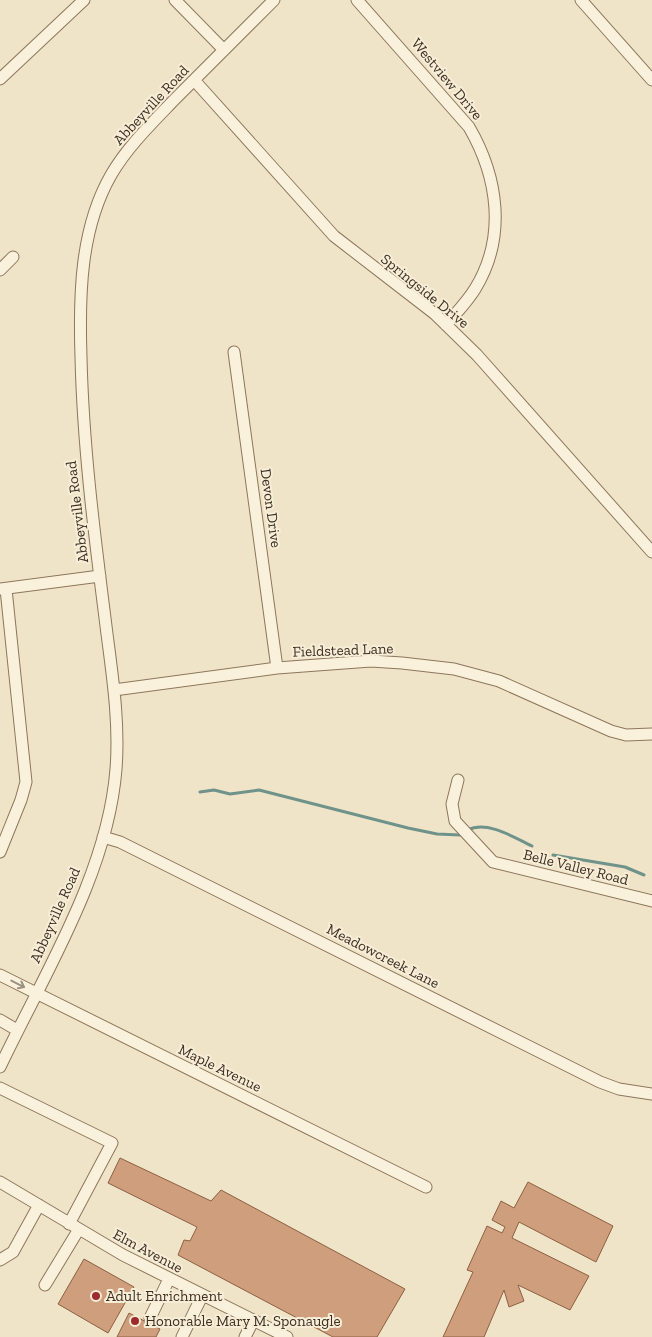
<svg xmlns="http://www.w3.org/2000/svg" width="652" height="1337" viewBox="0 0 652 1337" font-family="'Zilla Slab',serif">
  <style>
    .lines { fill: none; stroke-linecap: round; stroke-linejoin: round }
    .stream { stroke: #6f938a; stroke-width: 3 }
    .building { fill: #cf9f7d; stroke: #8d5f41 }
    .minor-casing { stroke: #8d765c; stroke-width: 13 }
    .minor { stroke: #faf1dc; stroke-width: 11 }
    .oneway { stroke: #9c907e }
    .poi-dot { fill: #9e2a2b; stroke: #f7eed8; stroke-width: 2 }
    .labels { text-anchor: middle; dominant-baseline: central; stroke-width: 4; stroke-linejoin: round; paint-order: stroke }
    .street-label { font-size: 15px; fill: #3d2e20; stroke: #f7eed8 }
    .poi-label { font-size: 15px; fill: #3d2e20; stroke: #f7eed8; text-anchor: start }
  </style>
  <rect width="100%" height="100%" fill="#f0e4c8"/>
  <g class="lines">
    <path class="stream" d="M200,792L214,790L230,794L259,790L408,828L437,834L460,835
      M468,830C487,820 515,838 532,846
      M553,855L625,867L644,875"/>
  </g>
  <path class="building" d="M120,1158L211,1201L221,1190L405,1289L377,1337H333L178,1255L184,1240L190,1241L197,1227L108,1183Z
    M528,1182L613,1226L596,1262L519,1222L512,1238L589,1276L570,1310L518,1285L524,1301L509,1307L504,1290L484,1337H443L473,1272L467,1270L487,1226L502,1233L505,1227L492,1220L501,1201L514,1208Z
    M84,1259L134,1287L108,1333L58,1304Z
    M129,1313L160,1329L156,1337H117Z"/>
  <g class="lines">
    <defs>
      <path id="minor" d="M175,0L224,50
        M357,0L469,127C498,177 507,237 475,289C467,302 456,313 446,325
        M581,0L652,80
        M0,79L84,0
        M194,80L334,236L435,314L477,355L652,552
        M0,270L13,257
        M234,352L277,668
        M0,589L100,576
        M114,690L277,668L371,661L402,663L454,669L499,681L611,731L626,735L652,734
        M458,780L452,804L455,821L493,862L652,901
        M103,837L120,842L600,1082L619,1089L652,1094
        M0,852L21,800L26,782L6,589
        M0,975L426,1187
        M0,1020L17,1030
        M0,1067C44,974 108,873 116,769C120,718 111,668 105,618C94,531 83,445 81,357C79,296 80,229 111,175C128,146 152,123 175,99C208,66 241,33 274,0
        M0,1088L112,1143L69,1224
        M0,1182L123,1255L287,1337
        M0,1260L13,1252L39,1205
        M45,1285L79,1229
        M150,1318L169,1279
        M182,1337L202,1296
        M245,1337L253,1321"/>
    </defs>
    <use href="#minor" class="minor-casing"/>
    <use href="#minor" class="minor"/>
  </g>
  <defs><path id="oneway-shaft" d="M-6 0H5M1.5-3L5.5 0L1.5 3" fill="none" stroke-width="1.6" stroke-linecap="round" stroke-linejoin="round" transform="scale(1.25)"/></defs>
  <use class="oneway" href="#oneway-shaft" transform="translate(18 984) rotate(27)"/>
  <g class="poi-dot">
    <circle cx="96" cy="1296" r="5"/>
    <circle cx="135" cy="1321" r="5"/>
  </g>
  <g class="labels">
    <g class="street-label">
      <text transform="translate(447 79) rotate(50)">Westview Drive</text>
      <text transform="translate(151 105) rotate(-47)">Abbeyville Road</text>
      <text transform="translate(425 291) rotate(39)">Springside Drive</text>
      <text transform="translate(271 508) rotate(82)">Devon Drive</text>
      <text transform="translate(77 512) rotate(-97)">Abbeyville Road</text>
      <text transform="translate(343 650) rotate(-2)">Fieldstead Lane</text>
      <text transform="translate(576 867) rotate(14)">Belle Valley Road</text>
      <text transform="translate(55 915) rotate(-66)">Abbeyville Road</text>
      <text transform="translate(383 956) rotate(27)">Meadowcreek Lane</text>
      <text transform="translate(220 1068) rotate(26)">Maple Avenue</text>
      <text transform="translate(148 1251) rotate(28)">Elm Avenue</text>
    </g>
    <g class="poi-label">
      <text x="106" y="1296">Adult Enrichment</text>
      <text x="145" y="1321">Honorable Mary M. Sponaugle</text>
    </g>
  </g>
</svg>
